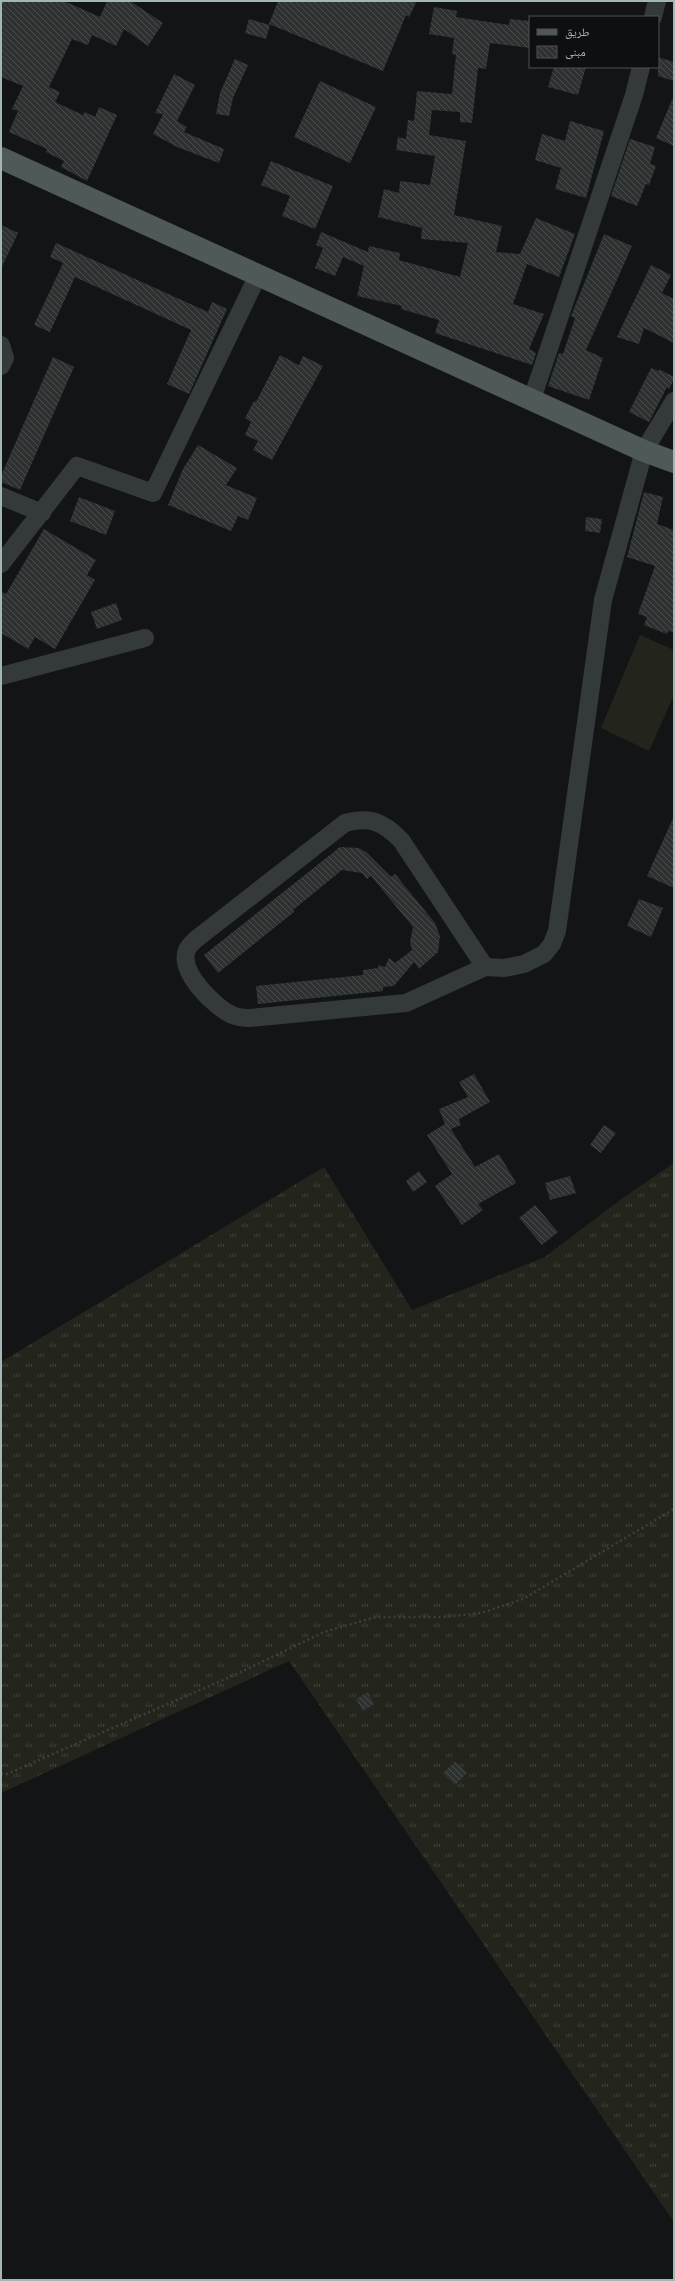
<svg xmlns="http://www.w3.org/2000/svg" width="675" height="2281" viewBox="0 0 675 2281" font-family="'Archivo Narrow','Noto Naskh Arabic',sans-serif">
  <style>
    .grass { fill: url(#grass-tufts) }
    .pitch { fill: #23251d }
    .building { fill: url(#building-back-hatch) }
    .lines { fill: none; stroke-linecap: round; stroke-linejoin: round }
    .path { stroke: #394140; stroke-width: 2.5; stroke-dasharray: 2 3; stroke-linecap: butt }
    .minor { stroke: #343a3a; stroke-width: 18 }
    .major { stroke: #4f5958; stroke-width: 22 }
  </style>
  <defs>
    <pattern id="grass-tufts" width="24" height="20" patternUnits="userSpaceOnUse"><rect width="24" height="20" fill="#23251d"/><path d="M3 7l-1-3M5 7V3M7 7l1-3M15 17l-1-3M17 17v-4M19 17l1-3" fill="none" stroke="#40423b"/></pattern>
    <pattern id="building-back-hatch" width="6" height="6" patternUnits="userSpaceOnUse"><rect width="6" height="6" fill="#2e3131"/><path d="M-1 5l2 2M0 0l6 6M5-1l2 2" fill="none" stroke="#494d4c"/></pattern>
  </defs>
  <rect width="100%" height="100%" fill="#131415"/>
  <path class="grass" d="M674,1163V2222L289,1661L1,1793V1362L324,1167L412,1310L545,1257L620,1200Z"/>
  <path class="pitch" d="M640,635L674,650V695L649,751L601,728Z"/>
  <path class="building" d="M1,1H64L100,17L107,1H130L163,23L148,46L124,29L116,46L92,35L88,45L72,39L49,87L60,92L55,102L83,115L85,112L95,117L99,107L117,115L87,181L61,167L64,161L46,152L47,149L9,132L18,111L12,109L23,86L1,77Z
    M278,1H417L409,17L406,15L383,71L269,24Z
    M434,7L457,11L456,17L509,25L510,19L530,21V48L490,43L486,69L478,68L472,123L460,122V112L432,110L429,135L466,141L454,215L502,226L496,252L520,254L536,218L575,234L559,277L527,264L513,304L544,314L529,349L536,353L532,365L435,333L439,320L401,309L402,306L357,296L364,266L343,257L335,276L315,268L323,248L316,245L321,232L368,252L369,246L400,253L399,260L460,277L468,243L421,239L422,228L378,217L384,189L399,193L400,181L430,185L435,156L396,150L398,137L406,139L408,120L414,121L417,91L452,94L456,55L452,54L454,38L429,34Z
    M249,19L270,25L266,39L245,33Z
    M658,57L674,62V81L658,76Z
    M235,59L248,65L233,98L229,116L216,114L220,93Z
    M554,67H586L578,95L548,87Z
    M174,74L195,85L177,121L187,127L184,132L224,149L219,163L177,147L153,134L163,114L155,113Z
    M320,81L376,107L350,163L294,137Z
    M674,95V146L656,138Z
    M570,121L604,131L586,198L555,189L561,168L535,160L542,134L565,141Z
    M630,139L655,147L650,164L656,166L649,185L646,184L637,206L611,196Z
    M271,161L333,186L315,229L282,216L290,196L261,185Z
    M1,225L18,233L1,269Z
    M604,234L632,246L586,350L603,358L589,400L548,386L559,353L563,354L575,318L571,316Z
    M56,243L208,312L212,302L227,309L189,394L167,384L191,330L75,277L50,332L34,325L63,263L50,257Z
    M651,265L671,275L662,293L674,299V343L644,328L639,344L617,337Z
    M280,355L299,365L303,356L323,366L272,460L253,450L258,441L245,435L251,422L245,418L254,401L256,402Z
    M53,357L74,367L20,490L1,482V476Z
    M651,368L659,371V369L674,377V379L669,389L667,387L649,422L629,412Z
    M198,445L237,468L226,485L257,498L248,520L238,516L231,531L168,505L183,469Z
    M644,492L663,497L657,524L674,530V633L668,631L667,634L644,625L647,617L638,614L655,566L627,557Z
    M79,497L115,511L106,535L70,521Z
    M586,517L602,519L600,533L585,531Z
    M44,529L96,560L87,575L95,580L55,649L35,637L28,649L1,633V591L6,594Z
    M116,603L122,620L97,629L91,612Z
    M674,816V888L647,876Z
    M340,847L359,848L366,852L391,877L395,874L435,923L440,936L438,952L419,969L414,962L394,986L383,987V991L258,1004L256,986L363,975V970L378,968L379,965L385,967L389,958L395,963L412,950L410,942L413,927L371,876L367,879L362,873L342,870L293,910L294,912L218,973L204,955Z
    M639,899L663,908L651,937L627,926Z
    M474,1074L490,1102L459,1119L461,1125L451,1129L475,1167L499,1154L516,1183L478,1204L483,1210L462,1225L435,1186L452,1174L427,1135L445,1124L439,1109L468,1097L459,1082Z
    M604,1125L616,1133L601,1153L590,1145Z
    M419,1171L427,1182L413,1192L406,1181Z
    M570,1176L576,1193L550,1200L545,1183Z
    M535,1205L558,1232L542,1245L519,1218Z
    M368,1692L374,1704L363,1711L356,1699Z
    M455,1762L467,1773L455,1785L443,1773Z"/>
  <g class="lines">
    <path class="path" d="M1,1774H7L239,1673L324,1632L376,1617H443L481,1613L523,1599L674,1509"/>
    <path class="minor" d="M653,17L657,1
      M1,345L5,358L1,366
      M532,399L634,95L641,67
      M1,496L42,513
      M1,564L77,466L153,493L258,275
      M1,676L145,638
      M485,967L401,840C383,822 370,816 345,823L195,940C192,943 188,947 187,950C178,972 215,1007 232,1015C237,1017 245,1018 250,1018L406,1003L485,967L504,968L524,964L544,954L552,944L557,931L603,600L644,451L674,401"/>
    <path class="major" d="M1,158L644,451L674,462"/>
  </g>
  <rect width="675" height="2281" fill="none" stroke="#a3b6b3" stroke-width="4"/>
  <rect x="529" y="16" width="130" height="52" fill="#0e0f10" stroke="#4a5251"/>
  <rect x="537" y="29" width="20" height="6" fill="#4f5958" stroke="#4a5251"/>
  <text x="565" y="36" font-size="12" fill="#a3b6b3">طريق</text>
  <rect x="537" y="46" width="20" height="12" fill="url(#building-back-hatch)" stroke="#4a5251"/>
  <text x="565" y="56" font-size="12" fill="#a3b6b3">مبنى</text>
</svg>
